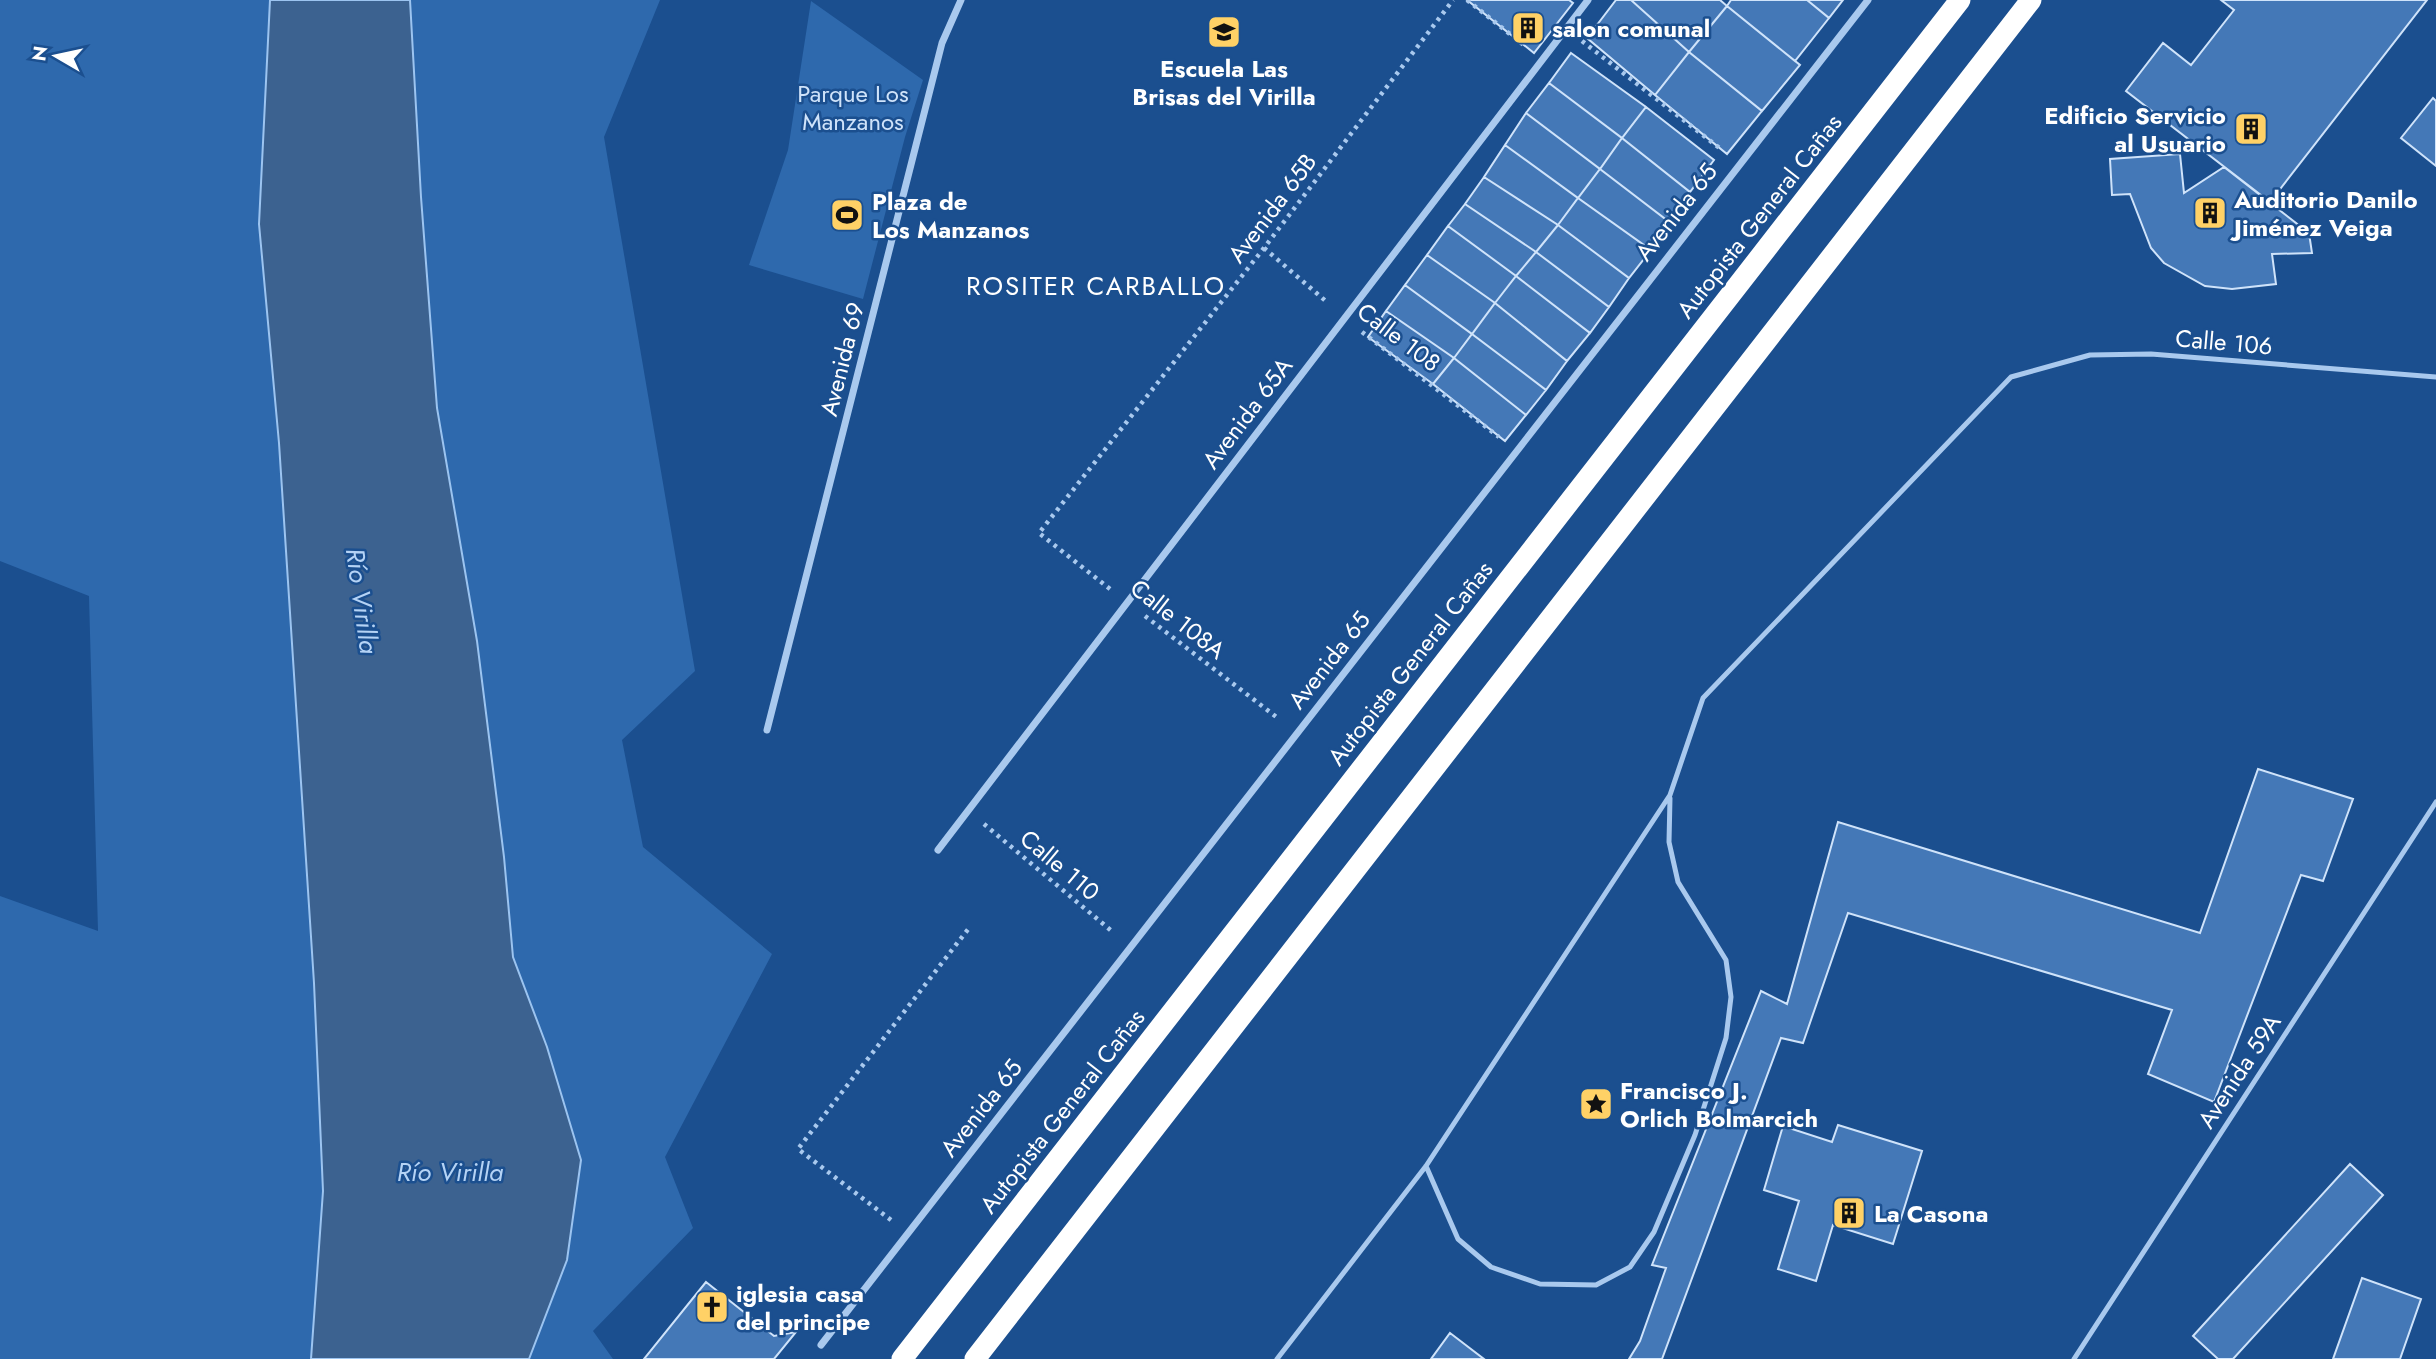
<svg xmlns="http://www.w3.org/2000/svg" width="2436" height="1359" viewBox="0 0 2436 1359" font-family="Jost,sans-serif">
  <style>
    .green { fill: #2e69ad }
    .water { fill: #3c6290; stroke: #9cc4f0; stroke-width: 2 }
    .building { fill: #4478b7; stroke: #cfe3fa; stroke-width: 2 }
    .lines { fill: none; stroke-linecap: round; stroke-linejoin: round }
    .path { stroke: #a9c9ee; stroke-width: 4.5; stroke-dasharray: 3.5 5; stroke-linecap: butt }
    .lane { stroke: #a9c9ee; stroke-width: 5 }
    .street { stroke: #a9c9ee; stroke-width: 7 }
    .highway { stroke: #fff; stroke-width: 21 }
    .labels { text-anchor: middle; dominant-baseline: central; stroke-width: 5; stroke-linejoin: round; paint-order: stroke }
    .poi-label { font-size: 24px; font-weight: bold; fill: #fff; stroke: #1b4f8f; text-anchor: start }
    .park-label { font-size: 24px; fill: #cfe3fa; stroke: #1b4f8f }
    .street-label { font-size: 24px; fill: #fff; stroke: #1b4f8f }
    .neighbourhood-label { font-size: 26px; letter-spacing: 2px; fill: #fff; stroke: #1b4f8f }
    .water-label { font-size: 26px; font-style: italic; fill: #b5d3f5; stroke: #1b4f8f }
  </style>
  <rect width="100%" height="100%" fill="#1b4f8f"/>
  <path class="green" d="M0,0H270L259,225L279,443L314,983L323,1191L311,1359H0V896L98,931L89,596L0,561Z
    M410,0H660L604,137L695,671L622,740L643,847L772,954L665,1157L693,1228L593,1331L613,1359H529L567,1260L581,1160L547,1047L513,957L504,857L477,641L437,408L421,197Z
    M811,1L923,80L905,137L863,299L749,265L788,150Z"/>
  <path class="water" d="M270,0H410L421,197L437,408L477,641L504,857L513,957L547,1047L581,1160L567,1260L529,1359H311L323,1191L314,983L279,443L259,224Z"/>
  <path class="building" d="M1467,0H1569L1573,3L1534,53Z
    M1616,0H1631L1689,52L1655,95L1587,38Z
    M1631,0H1720L1727,6L1689,52Z
    M1731,0H1807L1829,18L1795,61L1727,6Z
    M1807,0H1843L1829,18Z
    M2221,0H2427L2270,202L2126,91L2163,43L2191,65L2234,10Z
    M1727,6L1800,65L1762,111L1689,52Z
    M1689,52L1762,111L1727,154L1655,95Z
    M1571,53L1646,107L1622,138L1549,83Z
    M1549,83L1622,138L1600,169L1526,113Z
    M2433,98L2436,101V166L2401,138Z
    M1646,107L1714,160L1690,192L1622,138Z
    M1526,113L1600,169L1578,198L1505,145Z
    M1622,138L1690,192L1668,221L1600,169Z
    M1505,145L1578,198L1558,225L1484,177Z
    M2180,154L2184,193L2224,167L2309,233L2312,253L2272,254L2276,284L2232,289L2205,286L2164,263L2151,248L2130,194L2112,195L2110,159Z
    M1600,169L1668,221L1651,250L1578,198Z
    M1484,177L1558,225L1536,252L1465,204Z
    M1578,198L1651,250L1629,278L1558,225Z
    M1465,204L1536,252L1516,276L1448,226Z
    M1558,225L1629,278L1609,307L1536,252Z
    M1448,226L1516,276L1495,303L1427,255Z
    M1536,252L1609,307L1590,333L1516,276Z
    M1427,255L1495,303L1472,334L1405,285Z
    M1516,276L1590,333L1567,361L1495,303Z
    M1405,285L1472,334L1454,358L1386,311Z
    M1495,303L1567,361L1546,390L1472,334Z
    M1386,311L1454,358L1433,384L1368,337Z
    M1472,334L1546,390L1526,415L1454,358Z
    M1454,358L1526,415L1505,441L1433,384Z
    M2258,769L2353,799L2323,881L2301,875L2214,1102L2148,1074L2172,1010L1848,913L1803,1043L1781,1038L1662,1359H1629L1640,1341L1666,1268L1652,1265L1761,991L1787,1004L1838,822L2200,933Z
    M1838,1125L1922,1151L1893,1244L1833,1225L1816,1281L1778,1269L1799,1201L1764,1190L1783,1126L1832,1142Z
    M2350,1164L2383,1195L2233,1359H2218L2193,1336Z
    M2362,1278L2421,1299L2400,1359H2333Z
    M706,1282L774,1336L796,1332L774,1359H644Z
    M1450,1333L1484,1359H1431Z"/>
  <g class="lines">
    <path class="path" d="M1467,0L1525,46
      M1582,41L1722,150
      M1264,248L1328,303
      M1362,332L1499,437
      M1110,589L1039,533L1264,248L1453,0
      M1145,616L1279,719
      M984,824L1114,933
      M891,1220L798,1149L969,928"/>
    <path class="lane" d="M1426,1166L1458,1239L1491,1267L1540,1284L1596,1285L1630,1267L1654,1232L1695,1135L1726,1038L1731,997L1726,960L1678,882L1669,842L1670,798
      M1277,1359L1426,1166L1670,795L1703,698L2011,377L2090,355L2151,354L2436,377
      M2074,1359L2436,802"/>
    <path class="street" d="M767,730L942,43L961,0
      M938,850L1588,0
      M821,1345L1868,0"/>
    <path class="highway" d="M902,1359L1960,0
      M975,1359L2031,0"/>
  </g>
  <defs>
    <symbol id="building-square" viewBox="-11 -11 22 22"><rect x="-9" y="-9" width="18" height="18" rx="4" fill="#ffd166" stroke="#1b4f8f"/><path d="M-4-6H4V6H1V3H-1V6H-4ZM-2.5-4.3h1.7v1.8h-1.7ZM.8-4.3h1.7v1.8H.8ZM-2.5-1h1.7V.8h-1.7ZM.8-1h1.7V.8H.8Z" fill="#111"/></symbol>
    <symbol id="school-square" viewBox="-11 -11 22 22"><rect x="-9" y="-9" width="18" height="18" rx="4" fill="#ffd166" stroke="#1b4f8f"/><path d="M0-5L7-2L0 1L-7-2ZM-4 1L0 2.5L4 1V4Q0 6-4 4Z" fill="#111"/></symbol>
    <symbol id="stadium-square" viewBox="-11 -11 22 22"><rect x="-9" y="-9" width="18" height="18" rx="4" fill="#ffd166" stroke="#1b4f8f"/><path d="M0-5a6.5 5 0 1 0 0 10a6.5 5 0 1 0 0-10ZM-3.5-1.8h7v3.6h-7Z" fill="#111"/></symbol>
    <symbol id="sight-square" viewBox="-11 -11 22 22"><rect x="-9" y="-9" width="18" height="18" rx="4" fill="#ffd166" stroke="#1b4f8f"/><path d="M0-6L1.8-2.2L6-1.7L2.9 1.2L3.7 5.4L0 3.3L-3.7 5.4L-2.9 1.2L-6-1.7L-1.8-2.2Z" fill="#111"/></symbol>
    <symbol id="church-square" viewBox="-11 -11 22 22"><rect x="-9" y="-9" width="18" height="18" rx="4" fill="#ffd166" stroke="#1b4f8f"/><path d="M-1.2-6h2.4v3.5h3.3v2.4h-3.3V6h-2.4V-.1h-3.3v-2.4h3.3Z" fill="#111"/></symbol>
  </defs>
  <g fill-rule="evenodd">
    <use href="#building-square" x="1509" y="9" width="38" height="38"/>
    <use href="#school-square" x="1205" y="13" width="38" height="38"/>
    <use href="#building-square" x="2232" y="110" width="38" height="38"/>
    <use href="#building-square" x="2191" y="194" width="38" height="38"/>
    <use href="#stadium-square" x="828" y="196" width="38" height="38"/>
    <use href="#sight-square" x="1577" y="1085" width="38" height="38"/>
    <use href="#building-square" x="1830" y="1194" width="38" height="38"/>
    <use href="#church-square" x="693" y="1288" width="38" height="38"/>
  </g>
  <g class="labels">
    <g class="poi-label">
      <text x="1552" y="28">salon comunal</text>
      <text x="1224" y="68" text-anchor="middle">Escuela Las<tspan x="1224" dy="28">Brisas del Virilla</tspan></text>
      <text x="2226" y="115" text-anchor="end">Edificio Servicio<tspan x="2226" dy="28">al Usuario</tspan></text>
      <text x="2234" y="199">Auditorio Danilo<tspan x="2234" dy="28">Jiménez Veiga</tspan></text>
      <text x="872" y="201">Plaza de<tspan x="872" dy="28">Los Manzanos</tspan></text>
      <text x="1620" y="1090">Francisco J.<tspan x="1620" dy="28">Orlich Bolmarcich</tspan></text>
      <text x="1874" y="1213">La Casona</text>
      <text x="736" y="1293">iglesia casa<tspan x="736" dy="28">del principe</tspan></text>
    </g>
    <g class="park-label">
      <text x="853" y="93">Parque Los<tspan x="853" dy="28">Manzanos</tspan></text>
    </g>
    <g class="street-label">
      <text transform="translate(1272 208) rotate(-53)">Avenida 65B</text>
      <text transform="translate(1676 212) rotate(-52)">Avenida 65</text>
      <text transform="translate(1759 216) rotate(-52)">Autopista General Cañas</text>
      <text transform="translate(1399 337) rotate(37)">Calle 108</text>
      <text transform="translate(2224 342) rotate(5)">Calle 106</text>
      <text transform="translate(842 359) rotate(-76)">Avenida 69</text>
      <text transform="translate(1247 413) rotate(-53)">Avenida 65A</text>
      <text transform="translate(1178 619) rotate(38)">Calle 108A</text>
      <text transform="translate(1329 660) rotate(-52)">Avenida 65</text>
      <text transform="translate(1410 663) rotate(-52)">Autopista General Cañas</text>
      <text transform="translate(1060 865) rotate(40)">Calle 110</text>
      <text transform="translate(2239 1071) rotate(-57)">Avenida 59A</text>
      <text transform="translate(981 1108) rotate(-52)">Avenida 65</text>
      <text transform="translate(1062 1111) rotate(-52)">Autopista General Cañas</text>
    </g>
    <g class="neighbourhood-label">
      <text x="1096" y="286">ROSITER CARBALLO</text>
    </g>
    <g class="water-label">
      <text transform="translate(362 601) rotate(82)">Río Virilla</text>
      <text x="450" y="1172">Río Virilla</text>
    </g>
  </g>
  <g transform="translate(56 56) rotate(279)" stroke="#1b4f8f" stroke-width="5" paint-order="stroke">
  <path d="M0-5L12 26L0 18L-12 26Z" fill="#ffffff"/>
  <text y="-10" font-size="19" font-weight="bold" text-anchor="middle" fill="#ffffff">N</text>
  </g>
</svg>
